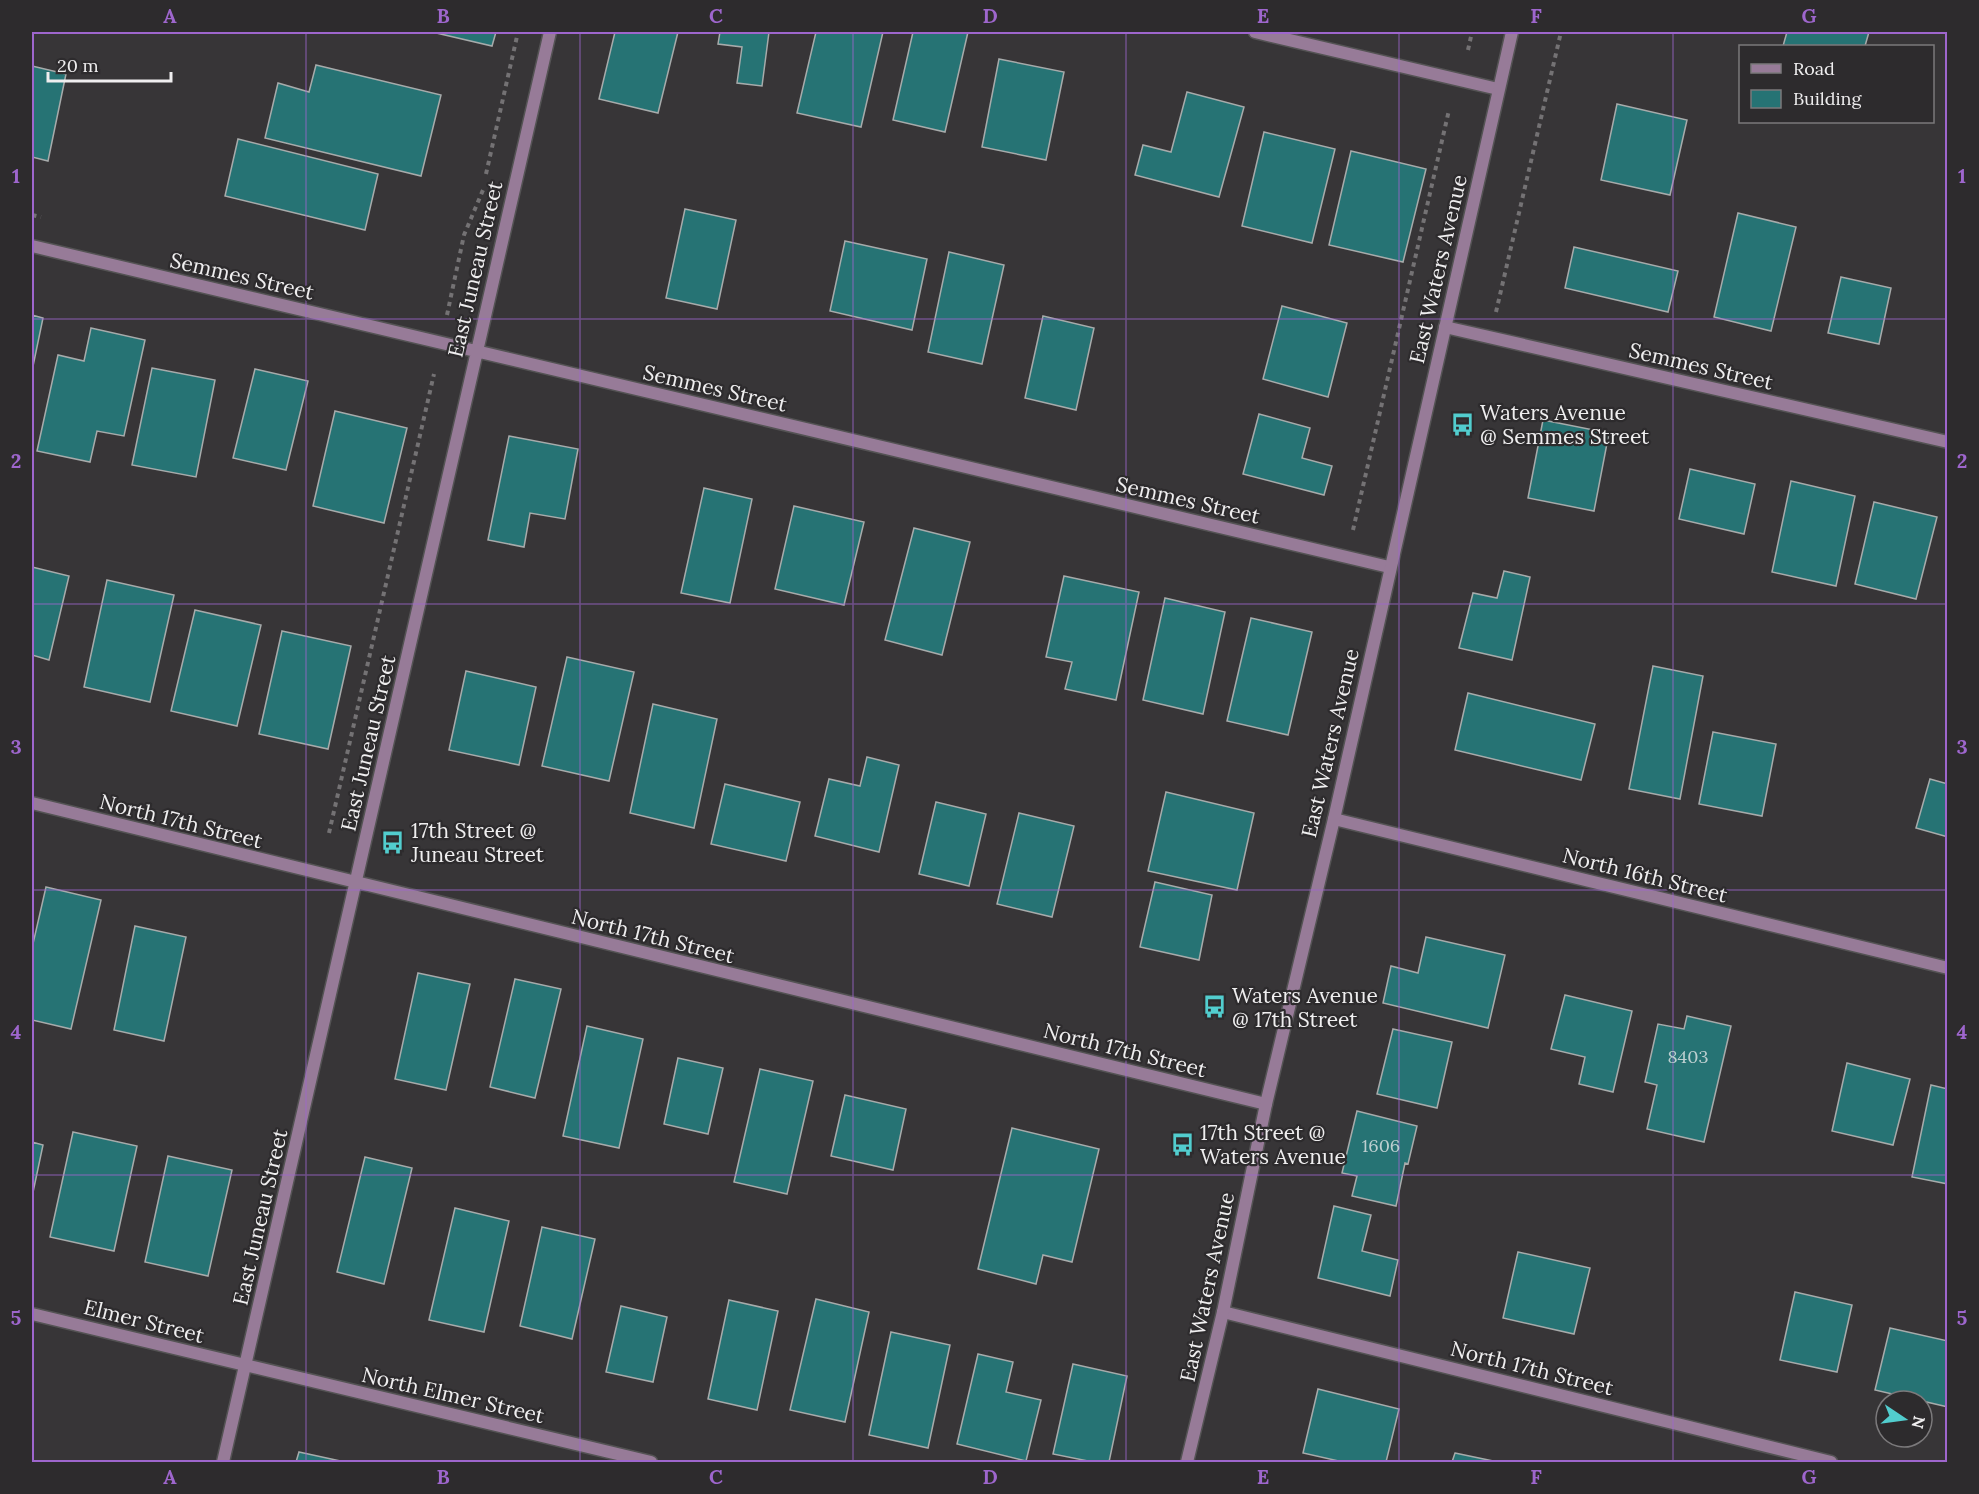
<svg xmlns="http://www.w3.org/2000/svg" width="1979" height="1494" viewBox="0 0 1979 1494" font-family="Lora,serif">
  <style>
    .building { fill: #267374; stroke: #a7abab; stroke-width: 1.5 }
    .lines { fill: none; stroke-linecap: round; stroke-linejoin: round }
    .minor-casing { stroke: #545354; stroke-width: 15 }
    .tertiary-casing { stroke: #545354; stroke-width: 15 }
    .path { stroke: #747274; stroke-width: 4; stroke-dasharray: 4.5 4.5; stroke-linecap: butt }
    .minor { stroke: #977b98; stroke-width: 12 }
    .tertiary { stroke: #977b98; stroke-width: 12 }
    .grid { fill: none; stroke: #9e66cd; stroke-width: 1.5; stroke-opacity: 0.55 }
    .labels { text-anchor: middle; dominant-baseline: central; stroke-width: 4.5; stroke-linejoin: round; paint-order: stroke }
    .number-label { font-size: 18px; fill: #bdcfd0 }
    .street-label { font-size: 21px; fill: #efeeef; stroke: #2d2b2d }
    .poi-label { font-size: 21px; fill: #efeeef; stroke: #2d2b2d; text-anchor: start }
    .neatline { fill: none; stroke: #9e66cd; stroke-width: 2 }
    .grid-label { font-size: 20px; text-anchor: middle; font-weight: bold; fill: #9e66cd }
  </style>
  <rect width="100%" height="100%" fill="#373537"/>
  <path class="building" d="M432,32H496L492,46Z
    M615,32H678L658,113L599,99Z
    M720,32H769L762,86L737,83L742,47L718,44Z
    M816,32H883L861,127L797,113Z
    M913,32H968L945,132L893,120Z
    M1787,32H1869L1865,46H1783Z
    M999,59L1064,72L1046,160L982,147Z
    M316,65L441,95L421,176L265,138L278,83L309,92Z
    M32,66L66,74L48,161L32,157Z
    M1187,92L1244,107L1219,197L1135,175L1143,145L1171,152Z
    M1617,104L1687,120L1670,195L1601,180Z
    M1264,132L1335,149L1312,243L1242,226Z
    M238,139L378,174L365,230L225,196Z
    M1351,151L1426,169L1403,262L1329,245Z
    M685,209L736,220L717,309L666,298Z
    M1738,213L1796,227L1771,331L1714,317Z
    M845,241L927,259L912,330L830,311Z
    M1574,247L1678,271L1668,312L1565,288Z
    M949,252L1004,265L982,364L928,352Z
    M1841,277L1891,288L1879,344L1828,333Z
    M1282,306L1347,323L1328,397L1263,379Z
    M32,315L43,318L32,371Z
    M1043,316L1094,328L1076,410L1025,398Z
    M91,328L145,340L124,436L97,431L90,462L37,451L58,355L84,361Z
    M152,368L215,380L196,477L132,465Z
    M255,369L308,381L286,470L233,458Z
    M335,411L407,428L384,523L313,506Z
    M1259,414L1310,428L1302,458L1332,466L1324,495L1243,474Z
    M1543,420L1609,433L1594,511L1528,498Z
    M509,436L578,449L565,519L530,513L524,547L488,540Z
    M1690,469L1755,484L1744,534L1679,519Z
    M1791,481L1855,496L1836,586L1772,572Z
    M704,488L752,499L730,603L681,593Z
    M1874,502L1937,517L1916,599L1855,584Z
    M794,506L864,522L844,605L775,589Z
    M914,528L970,542L942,655L885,640Z
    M32,567L69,576L49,660L32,655Z
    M1504,571L1530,577L1512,660L1459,648L1473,593L1497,598Z
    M1064,576L1139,592L1116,700L1065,689L1072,662L1046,657Z
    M107,580L174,595L150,702L84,687Z
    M1165,598L1225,612L1203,714L1143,700Z
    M195,610L261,625L237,726L171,711Z
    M1251,618L1312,632L1288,735L1227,721Z
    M282,631L351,646L328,749L259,734Z
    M567,657L634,672L609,781L542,766Z
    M1653,666L1703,676L1680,799L1629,789Z
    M466,671L536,687L519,765L449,750Z
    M1468,693L1595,724L1581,780L1455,750Z
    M653,704L717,719L694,828L630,813Z
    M1713,732L1776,744L1762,816L1699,804Z
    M867,757L899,765L879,852L815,836L829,779L860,786Z
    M1930,779L1948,784V837L1916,828Z
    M725,784L800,802L786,861L711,844Z
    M1166,792L1254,813L1237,890L1148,871Z
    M936,802L986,814L969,886L919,874Z
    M1019,813L1074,826L1052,917L997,904Z
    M1155,882L1212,895L1199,960L1140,947Z
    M46,887L101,900L71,1029L32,1020V948Z
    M135,926L186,937L164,1041L114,1030Z
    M1426,937L1505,955L1488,1028L1383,1003L1391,966L1418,973Z
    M418,973L470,984L446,1090L395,1079Z
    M515,979L561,989L535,1098L490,1087Z
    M1565,995L1632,1011L1613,1092L1579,1084L1585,1057L1551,1049Z
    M1687,1016L1731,1026L1704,1142L1647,1129L1657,1085L1645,1082L1658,1024L1684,1029Z
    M587,1026L643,1039L619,1148L563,1136Z
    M1393,1029L1452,1042L1437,1108L1377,1094Z
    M678,1058L723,1068L708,1134L664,1124Z
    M1847,1063L1910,1079L1893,1145L1832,1131Z
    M760,1069L813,1081L787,1194L734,1182Z
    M1931,1085L1948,1089V1184L1912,1177Z
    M845,1095L906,1109L893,1170L831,1156Z
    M1357,1111L1417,1126L1408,1164L1405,1163L1396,1206L1352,1196L1357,1176L1342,1173Z
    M1012,1128L1099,1149L1072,1262L1043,1255L1036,1284L978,1269Z
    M73,1132L137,1146L114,1251L50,1237Z
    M32,1142L43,1145L32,1197Z
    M168,1156L232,1170L208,1276L145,1262Z
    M365,1157L412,1168L384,1284L337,1272Z
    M1334,1206L1371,1215L1362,1251L1398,1260L1390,1296L1318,1278Z
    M455,1208L509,1221L484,1332L429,1320Z
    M542,1227L595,1239L572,1339L520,1326Z
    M1518,1252L1590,1268L1574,1334L1503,1318Z
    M1795,1292L1852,1305L1837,1372L1780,1360Z
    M816,1299L869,1312L845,1422L790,1410Z
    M729,1300L778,1311L757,1410L708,1399Z
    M621,1306L667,1317L653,1382L606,1372Z
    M1890,1328L1948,1341V1407L1875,1390Z
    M891,1332L950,1345L928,1448L869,1435Z
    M978,1354L1013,1362L1006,1392L1041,1400L1026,1461L957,1444Z
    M1073,1364L1127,1376L1109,1462H1093L1053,1454Z
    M1318,1389L1399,1409L1386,1462H1343L1303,1453Z
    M299,1452L345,1462H296Z
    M1455,1453L1498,1462H1452Z"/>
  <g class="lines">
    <defs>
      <path id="minor" d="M1255,32L1498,89
        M32,246L1389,567
        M1445,327L1948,442
        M32,803L1266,1104
        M1334,819L1948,968
        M1223,1312L1831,1462
        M32,1314L651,1462
        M223,1462L550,32"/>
      <path id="tertiary" d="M1187,1462L1223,1312L1266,1104L1334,819L1512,32"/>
    </defs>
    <use href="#minor" class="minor-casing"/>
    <use href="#tertiary" class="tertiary-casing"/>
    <path class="path" d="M1468,50L1472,32
      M486,174L518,32
      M32,215L41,217
      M1496,312L1561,32
      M447,315L464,235L483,190
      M1353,530L1449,110
      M329,833L434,374"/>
    <use href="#minor" class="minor"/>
    <use href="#tertiary" class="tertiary"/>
  </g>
  <path class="grid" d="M306,32V1462M580,32V1462M853,32V1462M1126,32V1462M1399,32V1462M1673,32V1462M32,319H1948M32,604H1948M32,890H1948M32,1175H1948"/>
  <defs>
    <symbol id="bus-bare" viewBox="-9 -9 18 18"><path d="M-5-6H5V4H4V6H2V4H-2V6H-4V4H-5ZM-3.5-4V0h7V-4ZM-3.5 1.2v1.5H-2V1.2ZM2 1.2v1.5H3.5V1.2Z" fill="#52cdce" stroke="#2d2b2d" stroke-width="2.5" paint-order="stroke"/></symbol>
  </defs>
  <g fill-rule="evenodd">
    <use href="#bus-bare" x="1446" y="408" width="33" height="33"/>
    <use href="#bus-bare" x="376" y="826" width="33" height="33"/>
    <use href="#bus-bare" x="1198" y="990" width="33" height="33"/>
    <use href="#bus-bare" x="1166" y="1128" width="33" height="33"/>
  </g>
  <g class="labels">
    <g class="number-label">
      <text x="1688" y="1056">8403</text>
      <text x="1381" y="1145">1606</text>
    </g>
    <g class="street-label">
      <text transform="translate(475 269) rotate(-77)">East Juneau Street</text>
      <text transform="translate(1438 269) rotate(-77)">East Waters Avenue</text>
      <text transform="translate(242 276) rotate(13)">Semmes Street</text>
      <text transform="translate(1701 366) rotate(13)">Semmes Street</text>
      <text transform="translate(715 388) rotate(13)">Semmes Street</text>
      <text transform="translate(1188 500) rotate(13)">Semmes Street</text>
      <text transform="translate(368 743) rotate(-77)">East Juneau Street</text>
      <text transform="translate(1330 743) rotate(-77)">East Waters Avenue</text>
      <text transform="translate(181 821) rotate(14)">North 17th Street</text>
      <text transform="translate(1645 875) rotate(14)">North 16th Street</text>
      <text transform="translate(653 936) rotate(14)">North 17th Street</text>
      <text transform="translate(1125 1050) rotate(14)">North 17th Street</text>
      <text transform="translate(260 1217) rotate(-77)">East Juneau Street</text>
      <text transform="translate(1207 1287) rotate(-78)">East Waters Avenue</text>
      <text transform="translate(144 1321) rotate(14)">Elmer Street</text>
      <text transform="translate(1532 1368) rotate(14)">North 17th Street</text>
      <text transform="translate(453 1395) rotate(13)">North Elmer Street</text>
    </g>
    <g class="poi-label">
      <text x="1480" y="412">Waters Avenue<tspan x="1480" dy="24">@ Semmes Street</tspan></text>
      <text x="411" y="830">17th Street @<tspan x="411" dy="24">Juneau Street</tspan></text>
      <text x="1232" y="995">Waters Avenue<tspan x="1232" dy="24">@ 17th Street</tspan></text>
      <text x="1200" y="1132">17th Street @<tspan x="1200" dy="24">Waters Avenue</tspan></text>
    </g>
  </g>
  <rect width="1979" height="1494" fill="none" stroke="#2d2b2d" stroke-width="66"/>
  <rect x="1739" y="45" width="195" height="78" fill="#2d2b2d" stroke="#7b797b" stroke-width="1.5"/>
  <rect x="1751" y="64" width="30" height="9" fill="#977b98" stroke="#7b797b" stroke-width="1.5"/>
  <text x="1793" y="75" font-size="18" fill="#efeeef">Road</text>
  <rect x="1751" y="90" width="30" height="18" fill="#267374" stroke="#7b797b" stroke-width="1.5"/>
  <text x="1793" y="105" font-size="18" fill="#efeeef">Building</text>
  <g transform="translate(1904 1419) rotate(103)"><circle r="28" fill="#2d2b2d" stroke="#7b797b" stroke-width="1.5"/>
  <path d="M0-4.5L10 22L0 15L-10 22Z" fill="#52cdce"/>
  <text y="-9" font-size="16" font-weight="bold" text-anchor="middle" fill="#efeeef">N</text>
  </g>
  <path d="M48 72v9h123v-9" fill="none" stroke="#efeeef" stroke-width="3"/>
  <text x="57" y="72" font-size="18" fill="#efeeef" stroke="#2d2b2d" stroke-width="4.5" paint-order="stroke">20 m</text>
  <rect x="33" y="33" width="1913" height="1428" class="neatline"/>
  <g class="grid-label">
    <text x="170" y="23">A</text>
    <text x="443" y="23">B</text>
    <text x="716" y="23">C</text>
    <text x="990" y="23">D</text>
    <text x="1263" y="23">E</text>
    <text x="1536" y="23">F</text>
    <text x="1809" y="23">G</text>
    <text x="16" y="183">1</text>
    <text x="1962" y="183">1</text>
    <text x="16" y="468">2</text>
    <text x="1962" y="468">2</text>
    <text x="16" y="754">3</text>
    <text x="1962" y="754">3</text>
    <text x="16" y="1039">4</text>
    <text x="1962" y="1039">4</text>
    <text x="16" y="1325">5</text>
    <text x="1962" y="1325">5</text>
    <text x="170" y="1484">A</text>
    <text x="443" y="1484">B</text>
    <text x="716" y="1484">C</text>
    <text x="990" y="1484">D</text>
    <text x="1263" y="1484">E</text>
    <text x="1536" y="1484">F</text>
    <text x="1809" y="1484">G</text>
  </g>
</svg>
